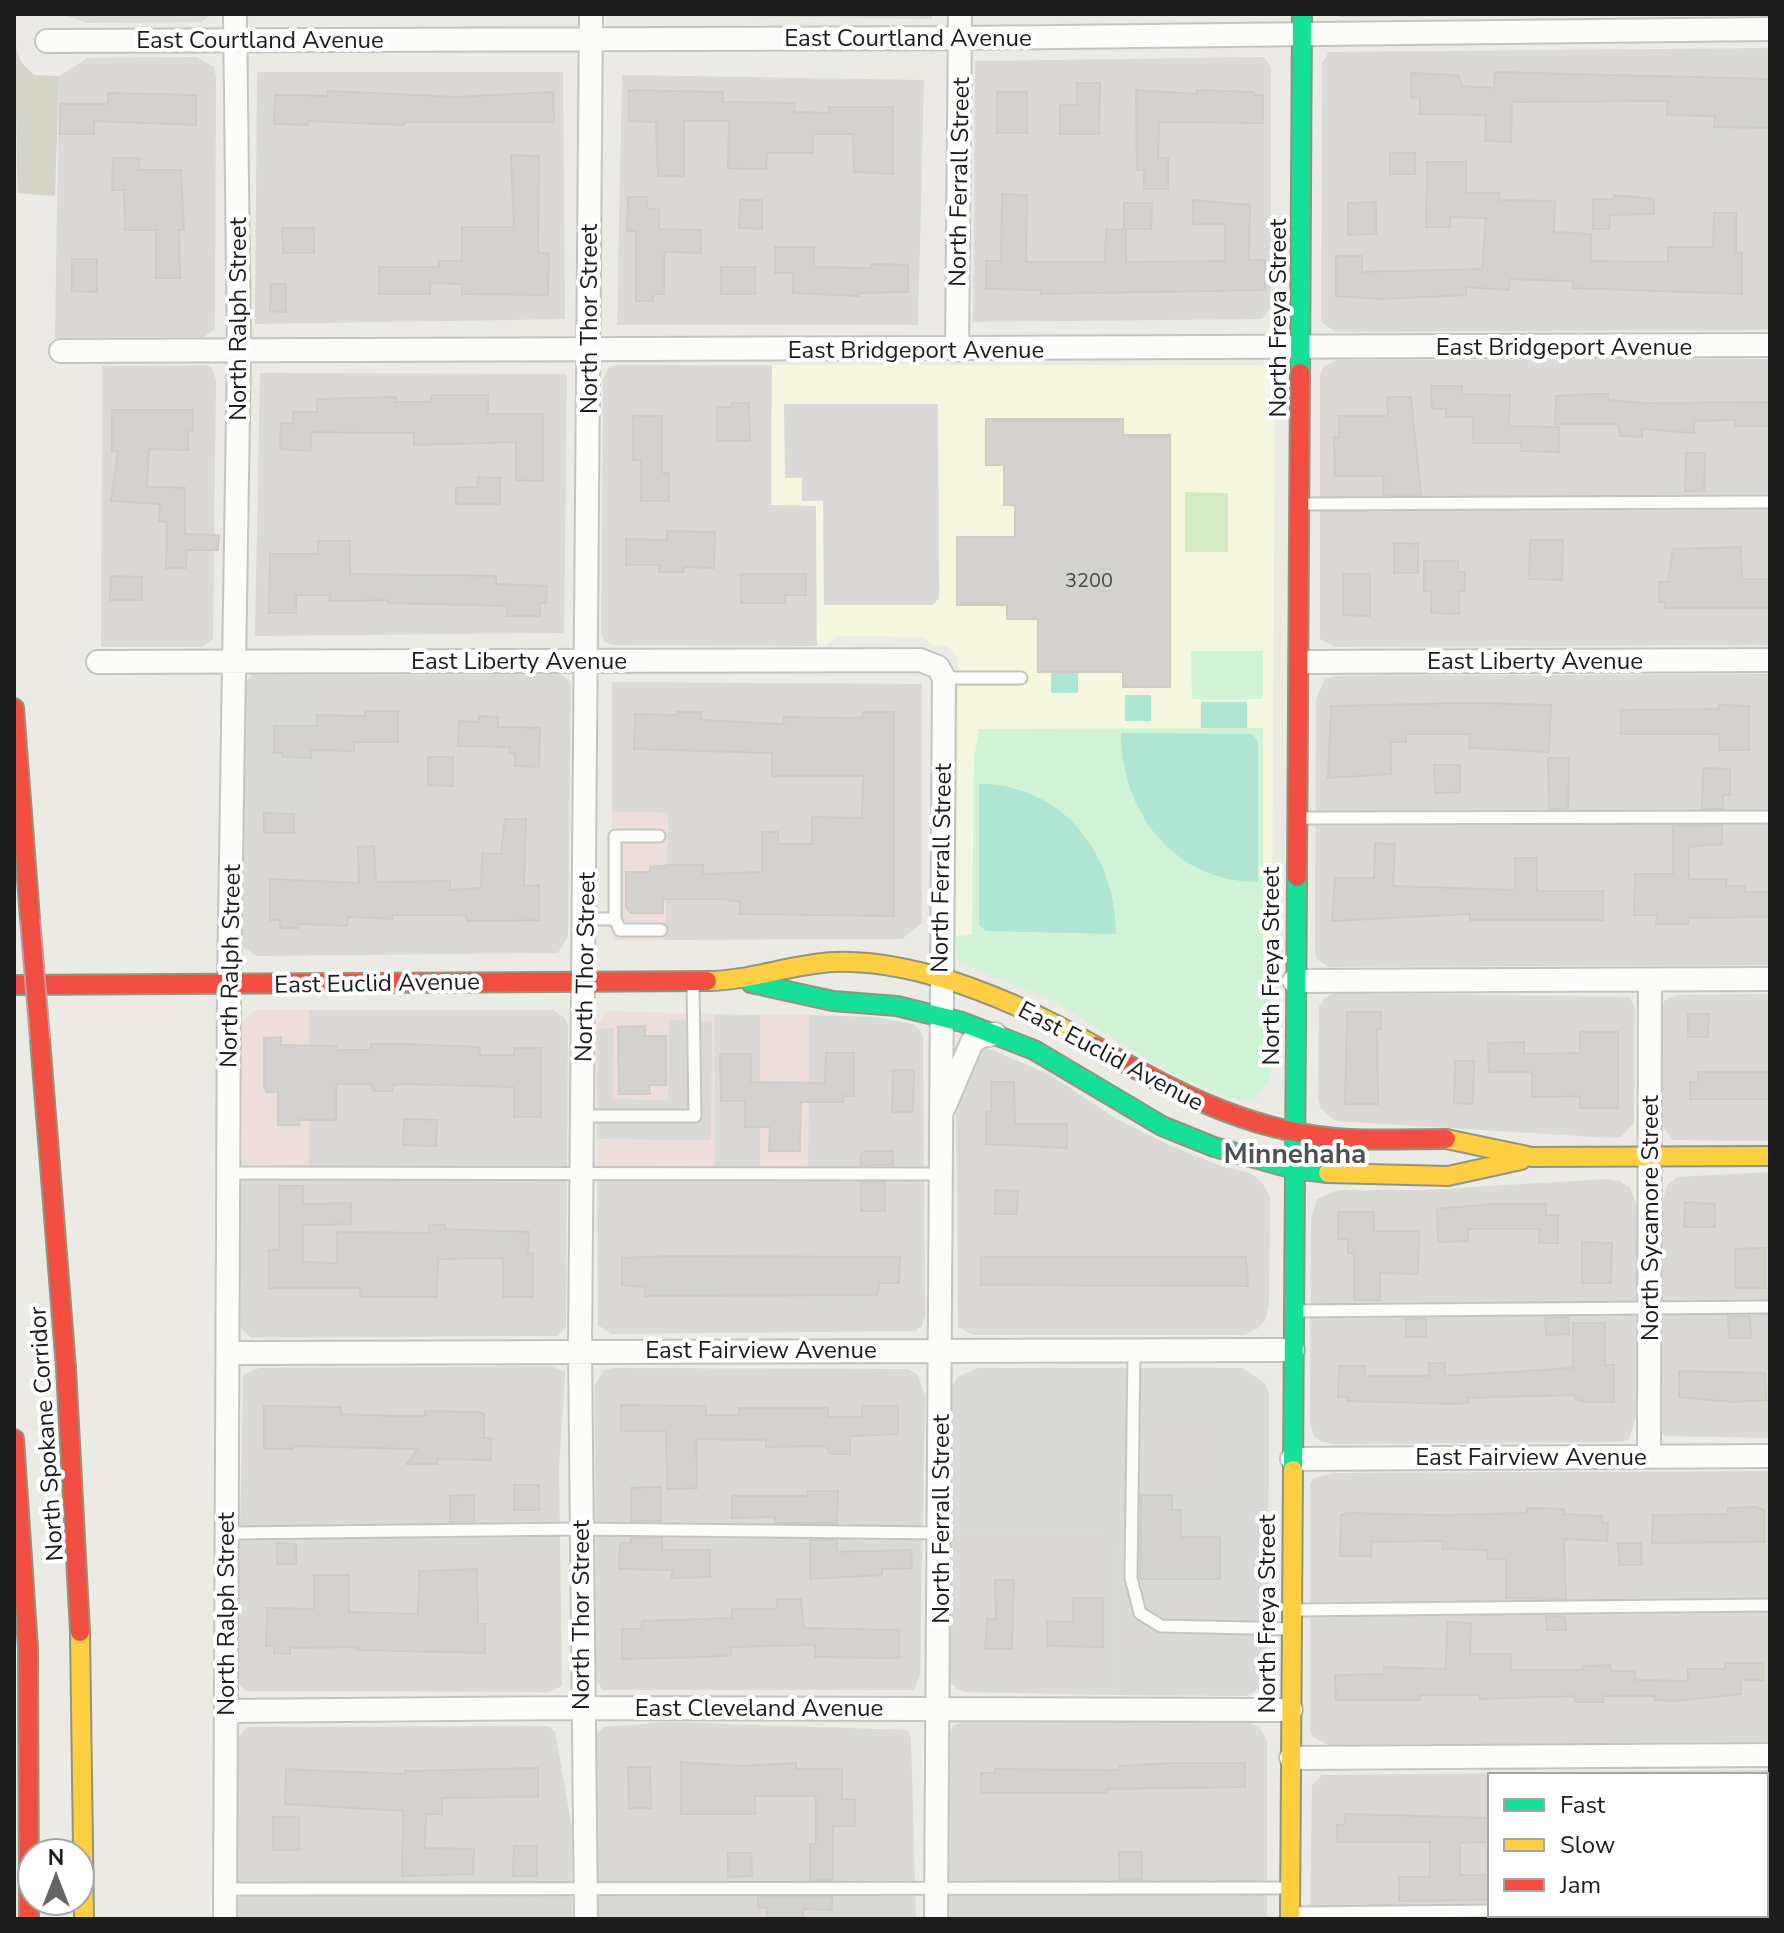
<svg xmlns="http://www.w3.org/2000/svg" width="1784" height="1933" viewBox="0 0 1784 1933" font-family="'Nunito Sans',sans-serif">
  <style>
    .residential { fill: #dad9d6; fill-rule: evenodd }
    .commercial { fill: #eeded9 }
    .education { fill: #f4f6df }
    .religious { fill: #d9d9d7 }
    .construction { fill: #d4d5c6 }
    .grass { fill: #d3ebc2 }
    .park { fill: #d1f3d5 }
    .pitch { fill: #aee5d3 }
    .parking { fill: #dad9d7 }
    .building { fill: #d3d2ce; stroke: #cfccc6; stroke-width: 2 }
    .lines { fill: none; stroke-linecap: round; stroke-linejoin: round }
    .lane-casing { stroke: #c4c4c1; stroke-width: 15 }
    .street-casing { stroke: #c4c4c1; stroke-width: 26 }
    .fast-casing { stroke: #91957c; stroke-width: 22 }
    .slow-casing { stroke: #91957c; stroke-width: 22 }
    .jam-casing { stroke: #91957c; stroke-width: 22 }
    .lane { stroke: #fcfcfb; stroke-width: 11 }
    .street { stroke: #fcfcfb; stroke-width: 22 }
    .fast { stroke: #16e098; stroke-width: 18 }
    .slow { stroke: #ffcf43; stroke-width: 18 }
    .jam { stroke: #f24e42; stroke-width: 18 }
    .jam-bridge-casing { stroke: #c29ba2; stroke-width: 22; stroke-linecap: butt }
    .jam-bridge { stroke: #f24e42; stroke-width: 18 }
    .labels { text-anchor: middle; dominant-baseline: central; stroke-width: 8; stroke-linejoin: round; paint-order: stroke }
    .number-label { font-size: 20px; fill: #4a4a49 }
    .street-label { font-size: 24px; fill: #1d1d1d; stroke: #fff }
    .quarter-label { font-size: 28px; font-weight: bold; fill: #505050; stroke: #fff }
  </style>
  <rect width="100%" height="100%" fill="#ebeae5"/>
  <path class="residential" d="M62,14H213L200,22L87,23Z
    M633,14H932V19Z
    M1333,14H1770L1340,17Z
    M1770,48V330L1336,332L1321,322L1322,63L1329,52Z
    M197,57L214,67L216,77L215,329L204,337L55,338L59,76L88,58Z
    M1264,57L1271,68V307L1262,319L973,322L975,61Z
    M257,72H563L565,319L255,324Z
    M622,75L924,80L918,325H617Z
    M1770,359V645L1336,647L1320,639V374L1324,366L1337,360Z
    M206,365L212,368L216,380L213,639L202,647H101L102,366Z
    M616,365H772L771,504L816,506L817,646L611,645L604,641L601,633L603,379L609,367Z
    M260,373L567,374L564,633L255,636Z
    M559,674L570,681L571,688L568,936L558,953L257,956L243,947L240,938L241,812H311V675Z
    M1770,674V965L1329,967L1318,960L1315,953L1316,699L1325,679L1334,676Z
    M612,682L922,684V923L902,939L665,940L668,813L612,812Z
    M1335,993L1630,997L1635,1008L1634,1123L1621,1137L1612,1138L1335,1121L1320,1108L1318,1097L1319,1007L1324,998Z
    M1770,994V1141L1673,1140L1661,1124V1006L1665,1000L1676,995Z
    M309,1010H553L565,1018L568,1025L566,1326L558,1336L252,1338L241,1329L240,1166L309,1165Z
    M714,1014L760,1015V1171H808L809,1015L876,1017L913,1024L920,1030L923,1036L925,1315L922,1326L915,1331L611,1334L598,1325L597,1173L715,1172Z
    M987,1048L1049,1074L1115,1118L1169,1145L1221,1166L1250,1173L1261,1181L1270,1196L1269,1302L1266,1319L1257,1329L1244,1335H973L958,1327L956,1117L959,1099L979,1051Z
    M1770,1172V1438L1666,1436L1658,1432L1662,1204L1667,1185L1677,1177Z
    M1607,1179L1620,1181L1630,1188L1644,1222L1643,1291L1636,1334L1637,1413L1629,1439L1622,1442L1334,1444L1322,1442L1314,1436L1310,1424L1311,1218L1317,1199L1338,1190H1424Z
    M551,1366L565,1372L559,1469L562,1686L549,1692L245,1691L237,1681L243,1375L259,1368Z
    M613,1368L908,1369L918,1375L925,1396L920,1675L914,1690H602L596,1679L595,1385L604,1370Z
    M1770,1471V1742L1329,1745L1313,1737L1310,1730V1484L1313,1478L1335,1473Z
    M947,1530L1114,1531L1113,1695L964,1692L956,1688L949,1681Z
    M666,1722L907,1730L911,1738L916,1919H595L596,1734L604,1727Z
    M963,1722H1248L1260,1728L1267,1741V1919H947L945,1742L953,1726Z
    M546,1726L555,1731L572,1828V1919H236L237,1739L247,1727Z
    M1770,1770V1919H1310L1312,1785L1322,1775ZM1490,1775H1766V1915H1490Z"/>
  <path class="commercial" d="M612,812L668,813L665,940H614L611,931Z
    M256,1010H309V1165L240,1166L241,1030L242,1021Z
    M607,1011L714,1014L715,1172L597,1173L596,1026Z
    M760,1015H809L808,1172H760Z"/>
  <path class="education" d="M772,365H1261L1275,376L1272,941L956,936L958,659L948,646L934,645L922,637L837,636L826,646H817L816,506L771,505Z"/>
  <path class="religious" d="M253,675H311V813L241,812L243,683Z
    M978,1368H1242L1265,1383L1269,1394L1268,1678L1265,1686L1246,1696L1113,1695L1114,1531L947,1530L950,1391L957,1377Z"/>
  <path class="construction" d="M14,41L21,62L34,75L59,76L55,196L18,193Z"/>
  <path class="grass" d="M1185,492L1228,493V552H1185Z"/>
  <path class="park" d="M1191,651H1263V699H1192Z
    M1263,728V941H1272L1270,1077L1258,1096L1246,1101L1232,1099L1173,1075L1048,998L959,963L956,936L972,935L974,758L979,729Z"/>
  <path class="pitch" d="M1051,672H1078V693H1051Z
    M1125,695H1151V721H1125Z
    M1201,702H1247V728H1201Z
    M1121,733L1252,734L1258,741V882C1174,882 1121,812 1121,733Z
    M979,784C1063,784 1116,854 1116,934L986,931L979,925Z"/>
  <path class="parking" d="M784,404H938L939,598L933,605H824L823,501H802V478H785Z
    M669,1020L712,1022L711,1140L597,1139V1029L614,1028L613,1099L668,1100Z
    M1118,1383H1142L1143,1410H1230V1487H1138V1586H1214L1240,1615L1267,1616V1638H1235V1653L1119,1655Z"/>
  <path class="building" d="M1495,72L1770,79V128L1714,127L1715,116L1667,115V101L1512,102L1511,142L1485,141L1486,115L1420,114V98L1411,97V73L1458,75L1462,86L1494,88Z
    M1077,83H1100L1099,134H1060V105H1077Z
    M629,90L723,92V102L795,103L794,112L829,113V107H893V174L854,172L853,134H813V153H767L766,169L728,168L729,121H684V176H658L656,122L629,121Z
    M1136,90L1197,94V90L1254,92V95H1263V123L1159,122L1158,158H1168V189H1144V170H1137Z
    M328,91L457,97L553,92L554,122H404V125L308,121V125L274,124L275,95L328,96Z
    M997,92H1027V133H997Z
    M108,93L196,95V125L94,121V134H60V104H108Z
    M1390,153H1415V174H1390Z
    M511,155L539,156L538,253H549L548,295L462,294V284L430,283V294H379V267H439V261H462V227H514Z
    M113,158H139V170H181L184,230H179L180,278H156V230H125L124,190H112Z
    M1427,162H1466V193H1499V200L1555,201L1554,232L1591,234V261L1668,262V247H1713L1714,213H1736V253H1742V294L1573,288V281L1510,279L1509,290L1466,287V295L1382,299L1336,296V256H1362V272L1482,269L1486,218L1450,217V227H1426Z
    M1002,194L1027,195L1026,261L1028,262H1105L1106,229L1126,230V262L1225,261V224H1193V200L1250,205L1249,260H1265V290L1041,294V290L986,289V261H1001Z
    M1614,195L1654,199V214L1610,215L1609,229H1593V199H1614Z
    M628,197H647V209H659V229L701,230V253L664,252V294H653V301H636V231H627Z
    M740,200H762V229L739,228Z
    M1376,202V234L1348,235V203Z
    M1124,203H1152L1151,229H1124Z
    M282,228H314V253H283Z
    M775,247H814V267L871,268V264L908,265V292L859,293V296L793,293V273H775Z
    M72,259H97V292L72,291Z
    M721,267H755V294H721Z
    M271,284H286V312L270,311Z
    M1431,386H1462V394L1510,395L1509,426L1559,427V452L1521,451V443H1473V417H1446V409H1432Z
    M1591,394H1608V400L1648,403L1770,402V426H1735V420L1694,421V433L1642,429V437L1620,436L1618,424H1555L1556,396Z
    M432,395H488V414H543V481L516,480V442L414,445V433L311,432V451L280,449L281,423L293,424V412H317V399L396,397V402H431Z
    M1387,397H1411L1421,495H1383L1384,476H1335L1334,437H1339V416H1388Z
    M732,403H749L750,441H717V407H732Z
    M112,410H193V431L188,430V450L149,449L147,487L185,488V534L219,535L218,550H187L186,568H166L167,522L159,521L160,504L111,501L118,451H112Z
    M633,416H662V473H669V501H641V460H633Z
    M986,419H1123V435H1170V687H1123V672H1038V619H1007V605H957V537H1015V505H1004V465H986Z
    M1686,453H1705L1704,491H1685Z
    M478,477L500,478V504H456V488L477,487Z
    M667,531L715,532L714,568L684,567L683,572H659V565H626V539L667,540Z
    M1530,540H1563L1562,580L1529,579Z
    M318,541H350V574L496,576V584L547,586L546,603H540V616H507V606L388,603V600L330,601V595H296V613H269L270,554H318Z
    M1394,543L1418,544V573H1394Z
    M1741,547L1742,579H1770V608H1665V602H1659V582H1668L1673,549Z
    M1424,561H1458V572H1465L1464,591H1459V614L1431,613V591H1424Z
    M741,574H806V595H785V603H741Z
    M1343,574H1370V616L1343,615Z
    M111,576L142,577V600H110Z
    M1471,703L1551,705L1549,752L1469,748L1470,734H1406V742H1391V774L1328,778L1331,706Z
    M1719,705L1749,706V750H1719V734H1621V710L1719,709Z
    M365,711H398V742H354V751L311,750V758L282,757V753H274V726H317V715L365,716Z
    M677,712H701V720L784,724V717L852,718L863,717V712H894V916L740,914V902L722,899H663V913H631L626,907V872H650V867L671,865H703V874L762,872V832H778V844H812V817L862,818L863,776H772V753L634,749L635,714L677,715Z
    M479,716L498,717V727L540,728L539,767L515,766V754L510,753V747L458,746L459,721L479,722Z
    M428,757H453V786L428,785Z
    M1548,758H1569L1568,809H1549Z
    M1434,765H1460V792L1435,793Z
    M1703,768L1730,769V795H1723V809H1702Z
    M264,813L294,814V833H264Z
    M505,819H526L524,886L539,885V920L467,921L466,916L459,915H392V919L348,917L347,926L298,924V928H280V920H270V879L359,883L358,847L374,846L376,882L450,881V890L481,888L482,853L501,854Z
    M1673,826H1722V844L1689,847V879H1726V886H1745V892H1770V917L1688,918V924H1656L1657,915H1634L1635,874H1673Z
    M1375,843L1395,844L1393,886L1515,890V858H1537V891H1603V920H1470V914L1332,921L1335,878H1374Z
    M1347,1012H1381V1029H1377L1378,1104H1345Z
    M1688,1014H1709L1708,1037H1688Z
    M645,1026V1036H666V1085H649L650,1094H619L618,1027Z
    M1580,1032H1618V1108H1580V1096L1532,1097V1072H1489L1488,1043L1524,1042V1054L1580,1053Z
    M281,1037V1045L336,1046V1050H371V1044H402L480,1047V1055H514V1048H541V1117H514V1087L402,1084L392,1085V1091H374L371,1084H336V1120H299V1125H278V1092H267L264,1086V1038Z
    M826,1053H854V1096H843V1102H801L800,1151H769L770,1127H745V1101H721L720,1054H751V1082L825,1083Z
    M1455,1061H1474L1473,1104L1454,1103Z
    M893,1070H914L913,1112H892Z
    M1698,1072H1770V1099H1690V1082H1698Z
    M991,1082H1014L1015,1124H1067V1148L986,1144V1112H991Z
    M404,1119L437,1120L436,1146L403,1145Z
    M865,1151H893V1165H861V1154Z
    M861,1182H885V1211H861Z
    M279,1186H303V1204L351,1203V1224L303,1225V1262L337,1263V1232L429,1233V1225H445V1229L529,1232L528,1253H533V1297H503V1258L438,1259L437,1297H360V1288H269V1250H279Z
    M995,1190L1018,1191L1017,1214H995Z
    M1685,1202L1715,1204V1227H1684Z
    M1493,1204H1546V1215H1558V1243H1539V1229H1468V1241L1438,1242L1437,1209Z
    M1338,1212H1374V1231H1419L1418,1274L1380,1273V1300H1354V1253H1348V1239H1338Z
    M1582,1242L1612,1243L1611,1283H1582Z
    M1765,1248V1288H1735V1249Z
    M671,1256L900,1257L899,1283H880L877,1295L645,1296V1287L622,1285V1258Z
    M981,1257H1246L1248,1286L981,1285Z
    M1728,1316H1750L1751,1338H1729Z
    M1568,1317L1569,1334L1546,1335L1545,1318Z
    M1426,1318V1337H1406V1319Z
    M1573,1323H1605V1365H1614V1402H1588L1575,1399V1395L1468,1398V1402L1458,1404L1347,1401V1397H1338L1339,1366H1365V1376H1429V1363H1445V1376L1573,1368Z
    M1679,1371L1765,1373L1766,1400L1733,1402L1679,1397Z
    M621,1405L706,1406V1415H739V1408H828V1417H862V1406H898V1434L850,1436V1454H830L826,1446L766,1447V1440L696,1439L697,1488L667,1489L666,1431H621Z
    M264,1406L341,1407V1414L391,1416H425V1411L479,1412L484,1414V1438H491V1460L437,1459V1464H407L417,1449L293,1446V1449H264Z
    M514,1485H539V1510H514Z
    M661,1487V1521H631V1488Z
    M808,1491H838L837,1523H775V1517L732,1518V1496H808Z
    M474,1495V1522H450V1496Z
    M1141,1495H1172V1510H1181V1537H1220V1579H1140Z
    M1755,1507L1764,1510V1542L1652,1543L1653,1515L1728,1514V1508Z
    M1527,1508L1564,1509V1514L1602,1516V1523H1608L1607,1541L1564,1539L1566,1599L1506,1598V1559H1487V1550L1442,1549L1443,1541L1372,1542L1371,1556H1340L1341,1515L1347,1513L1441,1515L1527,1513Z
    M631,1538H662V1550H710V1577L672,1578V1570L619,1569L620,1543H631Z
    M810,1540H837V1552L911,1550L912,1568L882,1569V1575L810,1579Z
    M277,1543L296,1544V1564H277Z
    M1618,1543H1641L1642,1565H1619Z
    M477,1569L478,1624H485V1653L358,1650V1647L290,1648V1654L274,1653V1646H266L267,1608L314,1609V1575H349V1612L418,1614L419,1571Z
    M995,1580H1014L1012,1649H985L987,1619H996Z
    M1073,1598H1103V1647L1047,1646V1621L1073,1622Z
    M777,1599H801L804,1628L899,1630V1658L815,1657V1645L731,1647V1655L706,1657L622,1659V1629H641L642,1621L732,1618V1609H777Z
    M1546,1616H1565L1566,1630H1547Z
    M1447,1622L1471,1623L1470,1654H1511V1670H1584L1583,1666L1610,1665L1611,1671H1635V1680L1688,1681V1669H1725V1663H1763V1680H1741V1694L1675,1701L1655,1700V1696H1603L1604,1702H1575L1574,1696L1480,1699V1695H1420V1700H1336L1335,1675L1384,1674V1667L1446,1669Z
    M681,1762L741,1766L796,1763V1769H842V1799L855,1800V1826H833V1880H810V1844H816V1796H755V1814H681Z
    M1172,1763H1245V1787L1107,1789V1793H981V1773H995V1769L1120,1770V1766Z
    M628,1767H650L651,1808H629Z
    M538,1768V1797L442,1798V1814H426L425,1848L474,1849L473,1874L402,1876L403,1811L285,1804L286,1769L405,1774V1771Z
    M1345,1814L1490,1818V1842L1460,1843V1875H1490V1900L1399,1901V1877H1430V1842H1337V1825H1345Z
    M273,1817H299V1850H273Z
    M514,1846H537V1876H513Z
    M1119,1852H1142V1879H1119Z
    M728,1853H751L752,1876L728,1877Z
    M758,1897H832V1910L803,1909V1919H767V1908L758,1907Z"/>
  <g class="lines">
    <defs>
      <path id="lane" d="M1303,504L1770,502
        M944,678H1021
        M1301,818L1770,817
        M659,836H615V919L620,930H661
        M586,919H615
        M583,1116H695L693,985
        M228,1173L940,1174
        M1298,1311L1770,1307
        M1134,1349L1131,1578L1140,1613L1161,1626L1291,1629
        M226,1533L581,1529L941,1533
        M1295,1610L1770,1605
        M225,1889L1289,1888
        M1766,1907H1770
        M1295,1913L1490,1911"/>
      <path id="street" d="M47,41L961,38L1770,29
        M957,350L960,14
        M61,351L1770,345
        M98,662L920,660L938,667L944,678L936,1919
        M1301,662L1770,660
        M1294,981L1770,979
        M943,1110L972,1042L981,1036L995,1034
        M228,1353L1293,1350
        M1649,1456L1650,980
        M1292,1459L1770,1456
        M226,1711L581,1708L1291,1710
        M1291,1758L1770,1755
        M225,1919L229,984L239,351L235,14
        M586,1919L580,1351L591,14"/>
      <path id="fast" d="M1300,373L1302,14
        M751,983L833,1001L897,1006L962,1022L1034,1050L1162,1126L1214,1147L1294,1169L1328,1173
        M1293,1470L1297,877"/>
      <path id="slow" d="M707,981C750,981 791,964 834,962C920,959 1022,1004 1095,1046
        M1446,1139L1532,1157L1770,1156
        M1328,1173L1448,1176L1521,1160
        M80,1632L84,1919
        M1290,1919L1293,1470"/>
      <path id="jam" d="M14,708L30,919
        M1297,877L1300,373
        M14,985L707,981
        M40,1039L66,1368L80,1632
        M1095,1046C1171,1090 1246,1130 1335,1138C1371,1141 1409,1139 1446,1139
        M14,1439L28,1648L29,1919"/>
    </defs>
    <use href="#lane" class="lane-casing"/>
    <use href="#street" class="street-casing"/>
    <use href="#fast" class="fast-casing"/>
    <use href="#slow" class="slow-casing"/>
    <use href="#jam" class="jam-casing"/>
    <use href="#lane" class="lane"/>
    <use href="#street" class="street"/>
    <use href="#fast" class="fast"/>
    <use href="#slow" class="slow"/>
    <use href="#jam" class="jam"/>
    <defs>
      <path id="jam-bridge" d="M30,919L40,1039"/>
    </defs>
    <use href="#jam-bridge" class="jam-bridge-casing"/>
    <use href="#jam-bridge" class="jam-bridge"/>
  </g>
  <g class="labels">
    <g class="number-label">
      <text x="1089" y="580">3200</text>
    </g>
    <g class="street-label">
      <text x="908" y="38">East Courtland Avenue</text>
      <text x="260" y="40">East Courtland Avenue</text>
      <text transform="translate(959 182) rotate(-89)">North Ferrall Street</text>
      <text transform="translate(1278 318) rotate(-90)">North Freya Street</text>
      <text transform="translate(238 319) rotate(-90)">North Ralph Street</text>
      <text transform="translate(589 319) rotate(-90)">North Thor Street</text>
      <text x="1564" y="347">East Bridgeport Avenue</text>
      <text x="916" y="350">East Bridgeport Avenue</text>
      <text x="519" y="661">East Liberty Avenue</text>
      <text x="1535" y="661">East Liberty Avenue</text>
      <text transform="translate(941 868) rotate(-89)">North Ferrall Street</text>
      <text transform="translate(230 966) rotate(-89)">North Ralph Street</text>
      <text transform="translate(1271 966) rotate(-90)">North Freya Street</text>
      <text transform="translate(585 967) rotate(-89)">North Thor Street</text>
      <text transform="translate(377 983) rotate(-1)">East Euclid Avenue</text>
      <text transform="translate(1111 1056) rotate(28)">East Euclid Avenue</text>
      <text transform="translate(1650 1218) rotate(-90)">North Sycamore Street</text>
      <text x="761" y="1350">East Fairview Avenue</text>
      <text transform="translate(46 1434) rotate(-94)">North Spokane Corridor</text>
      <text x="1531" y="1457">East Fairview Avenue</text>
      <text transform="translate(941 1519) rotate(-90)">North Ferrall Street</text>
      <text transform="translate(226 1614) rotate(-90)">North Ralph Street</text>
      <text transform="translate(1267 1614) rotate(-90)">North Freya Street</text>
      <text transform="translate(581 1615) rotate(-90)">North Thor Street</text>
      <text x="759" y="1708">East Cleveland Avenue</text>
    </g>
    <g class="quarter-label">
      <text x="1295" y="1154">Minnehaha</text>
    </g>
  </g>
  <rect width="1784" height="1933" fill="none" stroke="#1d1d1d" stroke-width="32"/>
  <rect x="1488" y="1773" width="280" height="144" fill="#ffffff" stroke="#a5a5a5" stroke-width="2"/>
  <rect x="1504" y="1799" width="40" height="12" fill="#16e098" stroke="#a5a5a5" stroke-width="2"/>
  <text x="1560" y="1813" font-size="24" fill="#1d1d1d">Fast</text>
  <rect x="1504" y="1839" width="40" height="12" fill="#ffcf43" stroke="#a5a5a5" stroke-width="2"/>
  <text x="1560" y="1853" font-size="24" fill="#1d1d1d">Slow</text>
  <rect x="1504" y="1879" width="40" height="12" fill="#f24e42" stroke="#a5a5a5" stroke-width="2"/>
  <text x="1560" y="1893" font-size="24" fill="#1d1d1d">Jam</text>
  <g transform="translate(56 1877)"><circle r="38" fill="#ffffff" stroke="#a5a5a5" stroke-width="2"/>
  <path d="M0-6L14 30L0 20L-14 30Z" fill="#656563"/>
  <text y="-12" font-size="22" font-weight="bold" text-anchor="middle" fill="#1d1d1d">N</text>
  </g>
</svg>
